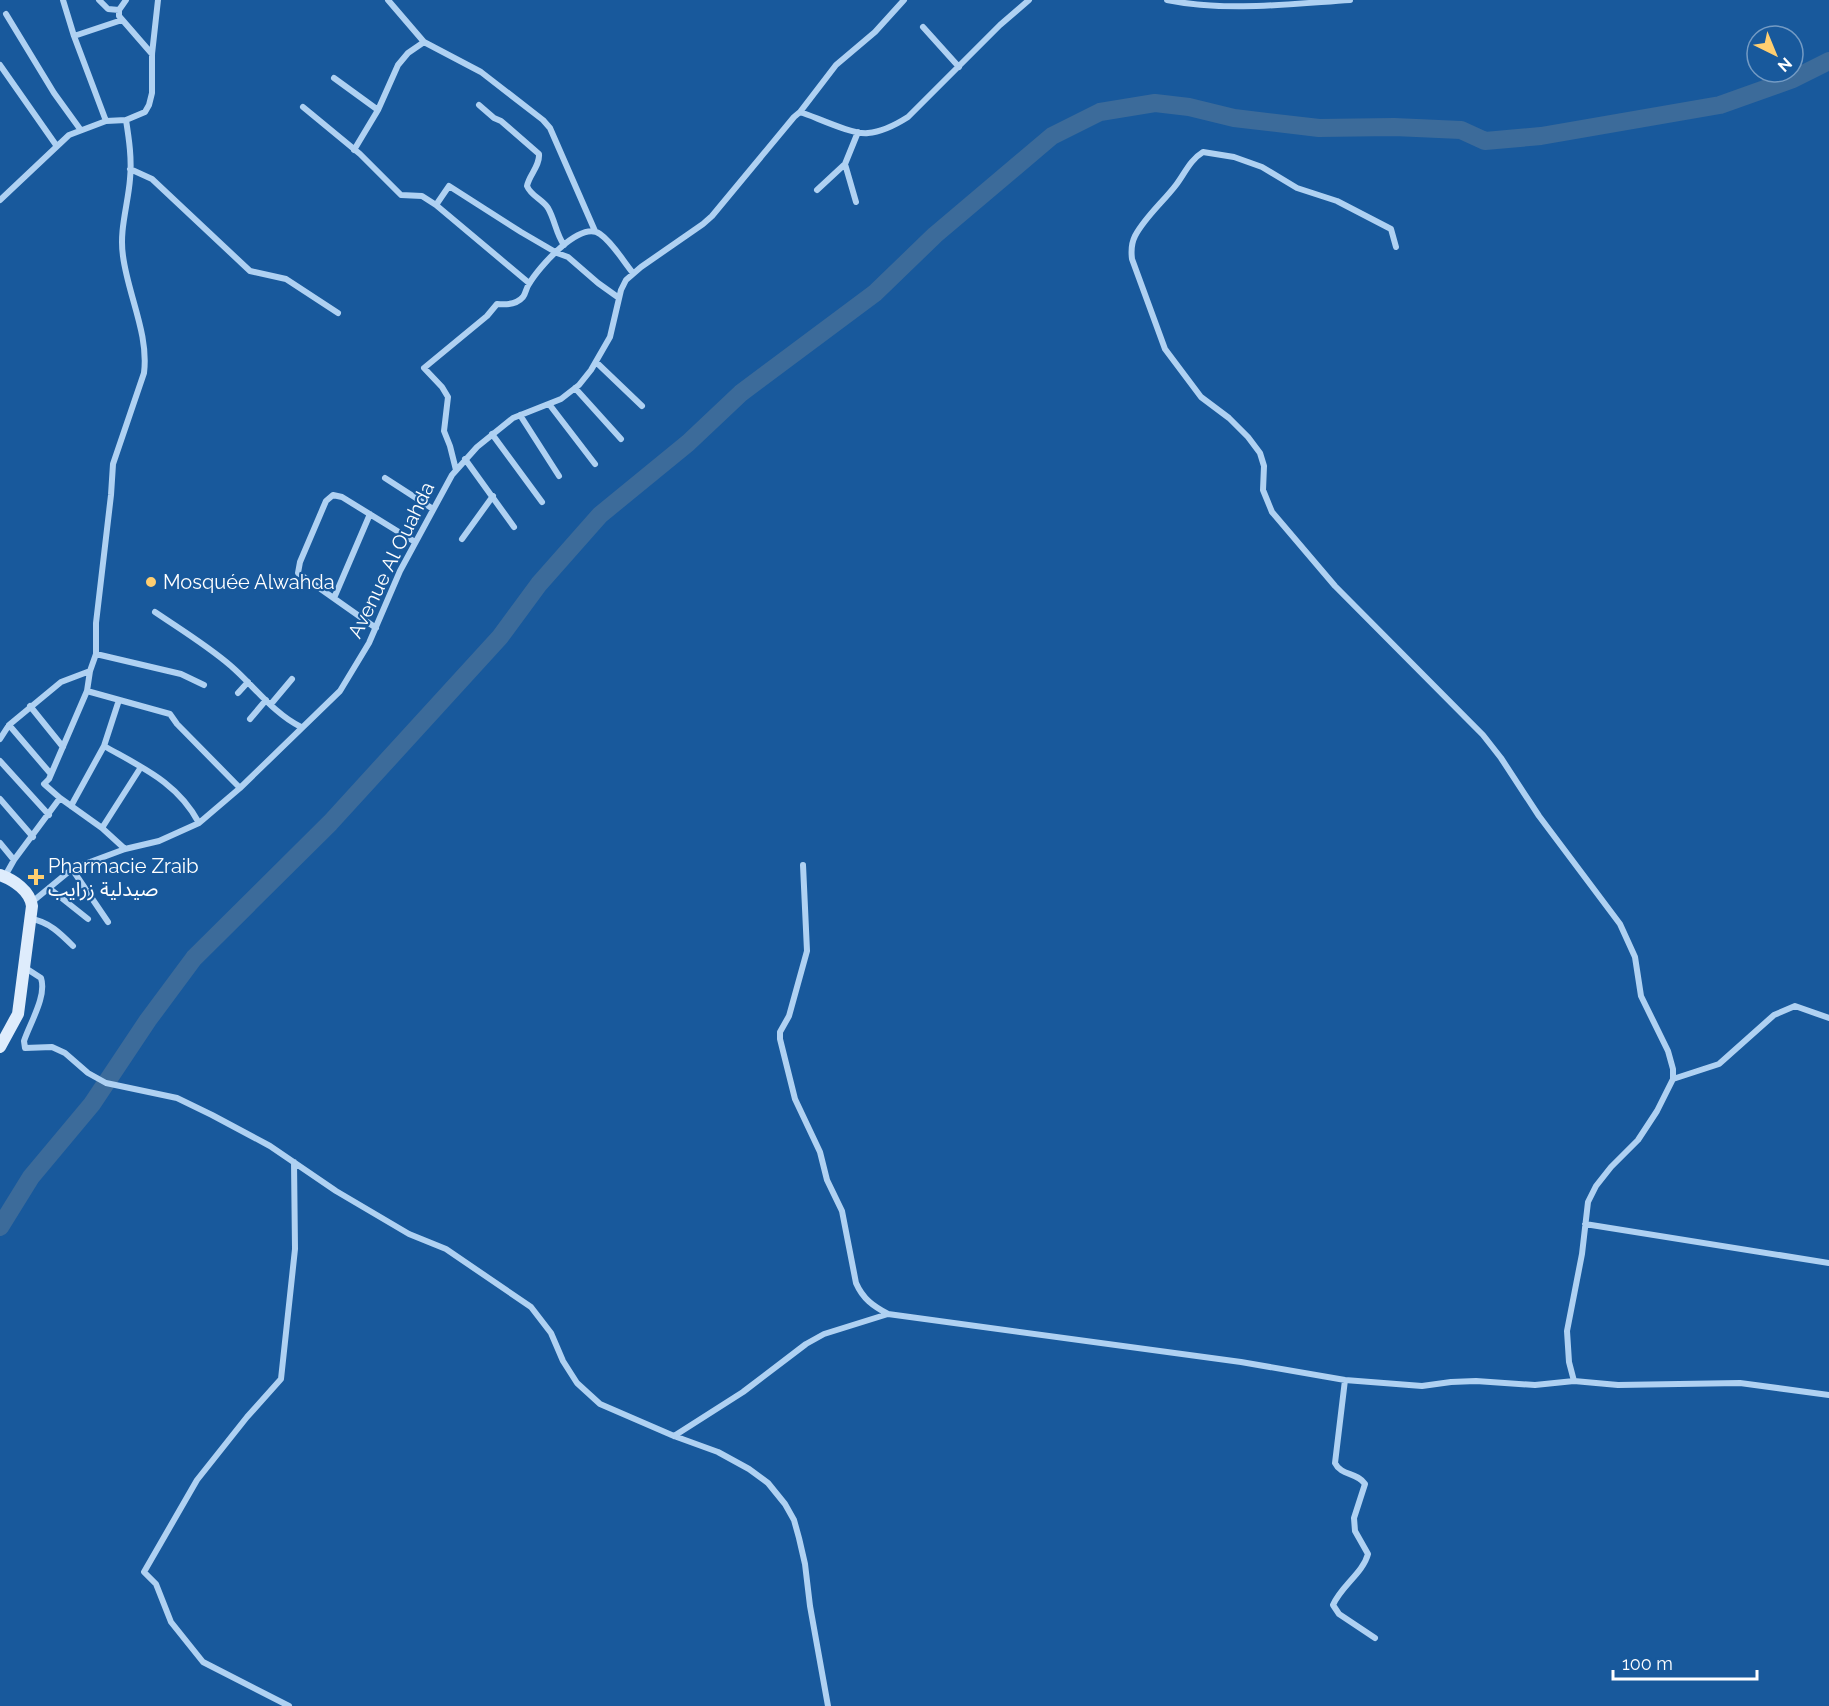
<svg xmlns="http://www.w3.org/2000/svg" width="1829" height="1706" viewBox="0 0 1829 1706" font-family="Raleway,'Noto Sans Arabic',sans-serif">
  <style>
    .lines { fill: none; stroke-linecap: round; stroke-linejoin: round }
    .river { stroke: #3c6b9a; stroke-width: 18 }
    .street { stroke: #afd1f2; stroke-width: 6 }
    .secondary { stroke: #deecfc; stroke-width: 12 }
    .poi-dot { fill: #ffce70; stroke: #18599c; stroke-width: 2 }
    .labels { text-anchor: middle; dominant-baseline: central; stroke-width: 4.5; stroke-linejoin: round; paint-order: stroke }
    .street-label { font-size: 20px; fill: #fff; stroke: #18599c }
    .poi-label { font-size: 20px; fill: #fff; stroke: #18599c; text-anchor: start }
  </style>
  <rect width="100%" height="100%" fill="#18599c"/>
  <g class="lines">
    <path class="river" d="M0,1227L31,1177L92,1104L148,1020L194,958L330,823L500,637L539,584L600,515L688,443L741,393L875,293L935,235L1052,136L1100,112L1155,103L1189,107L1234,118L1319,128L1394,127L1461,130L1485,141L1541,136L1720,105L1793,79L1829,61"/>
    <path class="street" d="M63,0L74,36L106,121
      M99,0L108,9L119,10
      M126,0L119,10V16L152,54
      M388,0L424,42L481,72L543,120L550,128L595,231
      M1167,0C1226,12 1290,4 1350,0
      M6,14L54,93L80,129
      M923,27L959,67
      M74,36L122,20
      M0,65L56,145
      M334,78L378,110
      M479,105L494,118L501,121L539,154C540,166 529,175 527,186C531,196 542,199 548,208C555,220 556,234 564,245
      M303,107L360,154L401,195L422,196L436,205L529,283
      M800,112L836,65L875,32L904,0
      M354,150L378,110L398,65L408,53L424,42
      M845,164L856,202
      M130,169L152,179L250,271L286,279L338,313
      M817,190L845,164L858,132
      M0,200L69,135L106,121L126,120L145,112L149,105L152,93V54L158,0
      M436,205L449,186L521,232L557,253L568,257L598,283L619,298
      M1396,247L1391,229L1337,201L1297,188L1262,167L1234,157L1203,152C1190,160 1185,173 1176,185C1163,202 1145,217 1135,236C1131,244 1131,251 1132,259L1165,349L1201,397L1229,418L1248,437L1260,453L1264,466L1263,490L1272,512L1335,586L1483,735L1501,758L1539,816L1620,924L1635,957L1641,996L1668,1051L1673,1069V1079L1657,1111L1638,1140L1611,1167L1596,1186L1588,1202L1582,1254L1567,1331L1569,1362L1574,1381
      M596,362L642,406
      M575,388L621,439
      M549,404L595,464
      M520,415L559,476
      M492,434L542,502
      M465,459L514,527
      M456,470L450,446L444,431L448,397L442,387L424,368L487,316L497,304C506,305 517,304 523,297C526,293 526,288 529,284C538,268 580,220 600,234C613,243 623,261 633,273
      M385,478L433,509
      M462,539L493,496
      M334,598L370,514
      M155,612C180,629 208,646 231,666C254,686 274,714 301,727
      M376,628L298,573L300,562L323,508L326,501L333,495L342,497L415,542
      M96,654L181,674L204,685
      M87,691L170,714L177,724L240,788
      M238,693L248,682
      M271,704L292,679
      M30,706L63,747
      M250,719L266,700
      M9,725L50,773
      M0,739L9,725L61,682L90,671
      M104,746C143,768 178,783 199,823
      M0,761L49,815
      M60,798L44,784L49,779L87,691L90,671L96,654V623L111,495L113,464L144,373C149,334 128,295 123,256C119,230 128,205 130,179C132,159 129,139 126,120
      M0,799L33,837
      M71,806L104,746L119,700
      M0,843L14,860
      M125,849L102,828L141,767
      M803,865L807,951L789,1016L780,1032V1039L795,1099L820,1152L827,1180L842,1211L856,1283C863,1299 873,1306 888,1314
      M72,869L108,922
      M5,876L14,860L60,798L102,828
      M49,888L88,919
      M32,902L72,869L82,865L125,849L159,841L199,823L240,788L340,691L369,643L400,571L452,475L477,447L513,418L561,399L579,385L591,370L610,337L621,290L626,280L641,267L703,224L712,216L794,117L800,112C816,117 852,135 868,133C881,132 897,124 908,117L1000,25L1029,0
      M31,919C48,921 61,934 73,946
      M24,967L41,978C47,996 30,1023 24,1041L25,1048L52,1047L65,1053L88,1073L106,1083L177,1098L212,1115L270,1146L336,1191L409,1234L446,1249L531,1307L551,1333L563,1361L577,1383L600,1404L674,1436L718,1452L749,1469L768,1483L785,1504L794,1520L799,1538L805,1564L810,1606L828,1706
      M1673,1079L1719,1064L1774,1015L1795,1006L1829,1018
      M1585,1224L1829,1263
      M1345,1380L1335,1463C1341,1476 1357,1472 1365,1484L1354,1518L1355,1531L1368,1554C1363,1573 1341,1586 1333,1605L1339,1614L1375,1638
      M674,1436L743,1392L806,1344L824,1334L888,1314L1241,1362L1345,1380L1422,1386L1451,1382L1476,1381L1535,1385L1574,1381L1618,1385L1740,1383L1829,1395
      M289,1706L203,1662L171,1622L156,1584L144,1572L197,1480L247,1417L281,1379L295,1249L294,1162"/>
    <path class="secondary" d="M0,875C14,880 30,891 32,906L18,1014L0,1047"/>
  </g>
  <g class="poi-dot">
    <circle cx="151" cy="582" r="6"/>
    <path d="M33 868h6v6h6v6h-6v6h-6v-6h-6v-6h6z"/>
  </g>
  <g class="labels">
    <g class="street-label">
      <text transform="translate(391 560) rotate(-64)">Avenue Al Ouahda</text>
    </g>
    <g class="poi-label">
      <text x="163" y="582">Mosquée Alwahda</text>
      <text x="48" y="866">Pharmacie Zraib<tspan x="48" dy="23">صيدلية زرايب</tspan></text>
    </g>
  </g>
  <g transform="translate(1775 54) rotate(137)"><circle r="28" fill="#18599c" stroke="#749bc4" stroke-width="1.5"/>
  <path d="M0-4.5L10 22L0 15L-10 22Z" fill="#ffce70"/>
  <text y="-9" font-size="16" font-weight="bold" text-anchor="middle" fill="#ffffff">N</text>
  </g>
  <path d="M1613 1670v9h144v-9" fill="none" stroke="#ffffff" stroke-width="3"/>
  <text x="1622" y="1670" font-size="18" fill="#ffffff" stroke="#18599c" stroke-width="4.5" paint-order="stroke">100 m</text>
</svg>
